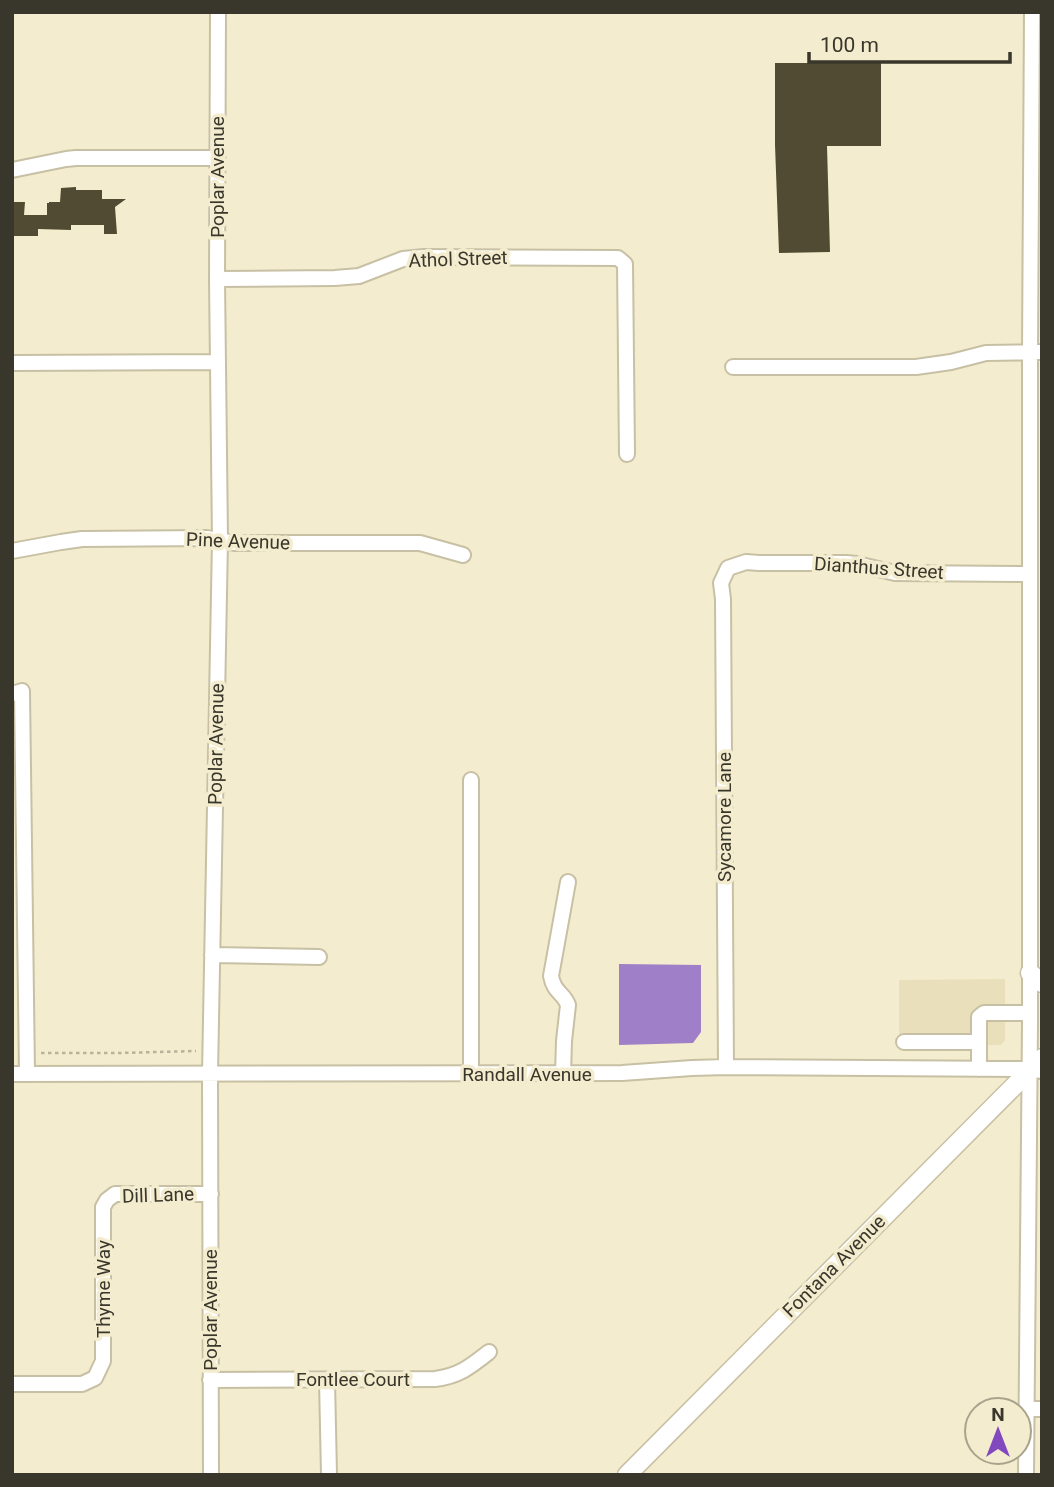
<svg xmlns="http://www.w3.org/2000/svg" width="1054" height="1487" viewBox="0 0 1054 1487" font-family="Roboto,sans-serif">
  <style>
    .built { fill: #e9dfba }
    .water { fill: #9e7fc8 }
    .building { fill: #524b33 }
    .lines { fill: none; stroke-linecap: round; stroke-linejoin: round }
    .minor-casing { stroke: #c8c0a4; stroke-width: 18 }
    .major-casing { stroke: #c8c0a4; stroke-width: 21 }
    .path { stroke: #b8b29a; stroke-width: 2.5; stroke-dasharray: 3.5 3.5; stroke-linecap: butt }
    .minor { stroke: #fff; stroke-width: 14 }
    .major { stroke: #fff; stroke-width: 18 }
    .labels { text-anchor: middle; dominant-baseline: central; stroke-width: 7; stroke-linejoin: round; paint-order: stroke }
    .street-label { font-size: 19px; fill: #39362b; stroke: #f4ecce }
  </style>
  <rect width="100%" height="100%" fill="#f4ecce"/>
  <path class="built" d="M1005,979V1040L1001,1045H899V980Z"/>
  <path class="water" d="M619,964L701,965V1032L693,1043L619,1045Z"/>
  <path class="building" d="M775,63H881V146H827L830,252L779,253L775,145Z
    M76,187V190H102V199H126L115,207L117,234H104V225H71V230L38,229V236H13L12,202H25L24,215H47V203H49V202H60L61,188Z"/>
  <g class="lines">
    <defs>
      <path id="minor" d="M12,170L66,159L76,158H217
        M217,279L335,278L359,276L403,259L424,257L618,258L625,264L627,454
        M12,363L218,362
        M733,367H916L951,362L986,353L1042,352
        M12,551L61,542L82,539L207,538L234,543H420L463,555
        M12,694L22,691L27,1074
        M471,780V1074
        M212,955L319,957
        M904,1042H979
        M726,1067L723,599L721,583L728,568L746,562L759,563H846L857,564L895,573L1030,574
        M979,1069V1017L984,1013H1030
        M12,1074L622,1073L692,1068L726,1067L1030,1069L1042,1071
        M563,1074L564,1041L568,1005C564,993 554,993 551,976L568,882
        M210,1380L435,1379C459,1376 470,1367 489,1352
        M327,1380L329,1475
        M12,1384H82L95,1378L103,1361V1207L107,1200L115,1194H211
        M1027,1409H1042
        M211,1475L210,1074L220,540L217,279L218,12
        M1026,1475L1030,1023V352L1032,12"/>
      <path id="major" d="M1030,973L1042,983
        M627,1475L1042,1058"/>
    </defs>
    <use href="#minor" class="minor-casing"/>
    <use href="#major" class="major-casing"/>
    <path class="path" d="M41,1053H119L196,1051"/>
    <use href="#minor" class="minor"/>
    <use href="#major" class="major"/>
  </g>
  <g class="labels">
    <g class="street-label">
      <text transform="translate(217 177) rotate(-90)">Poplar Avenue</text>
      <text transform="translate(458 259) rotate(-2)">Athol Street</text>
      <text transform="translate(238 541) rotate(2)">Pine Avenue</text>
      <text transform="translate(879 568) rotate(4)">Dianthus Street</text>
      <text transform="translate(216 744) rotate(-89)">Poplar Avenue</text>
      <text transform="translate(724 817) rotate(-90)">Sycamore Lane</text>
      <text x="527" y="1074">Randall Avenue</text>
      <text transform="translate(158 1195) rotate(-2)">Dill Lane</text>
      <text transform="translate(834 1266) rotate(-45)">Fontana Avenue</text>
      <text transform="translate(103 1289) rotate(-90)">Thyme Way</text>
      <text transform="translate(210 1310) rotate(-90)">Poplar Avenue</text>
      <text x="353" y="1379">Fontlee Court</text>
    </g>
  </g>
  <rect width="1054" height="1487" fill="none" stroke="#39362b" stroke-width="28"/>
  <g transform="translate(998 1431)"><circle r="33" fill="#f4ecce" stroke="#a9a38d" stroke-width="2"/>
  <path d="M0-5L12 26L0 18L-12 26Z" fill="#8249bf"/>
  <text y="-10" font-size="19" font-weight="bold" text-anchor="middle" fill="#39362b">N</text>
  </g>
  <path d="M809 52v10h201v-10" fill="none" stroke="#39362b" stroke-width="3.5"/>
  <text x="820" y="52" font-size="21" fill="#39362b" stroke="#f4ecce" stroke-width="5" paint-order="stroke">100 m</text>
</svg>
